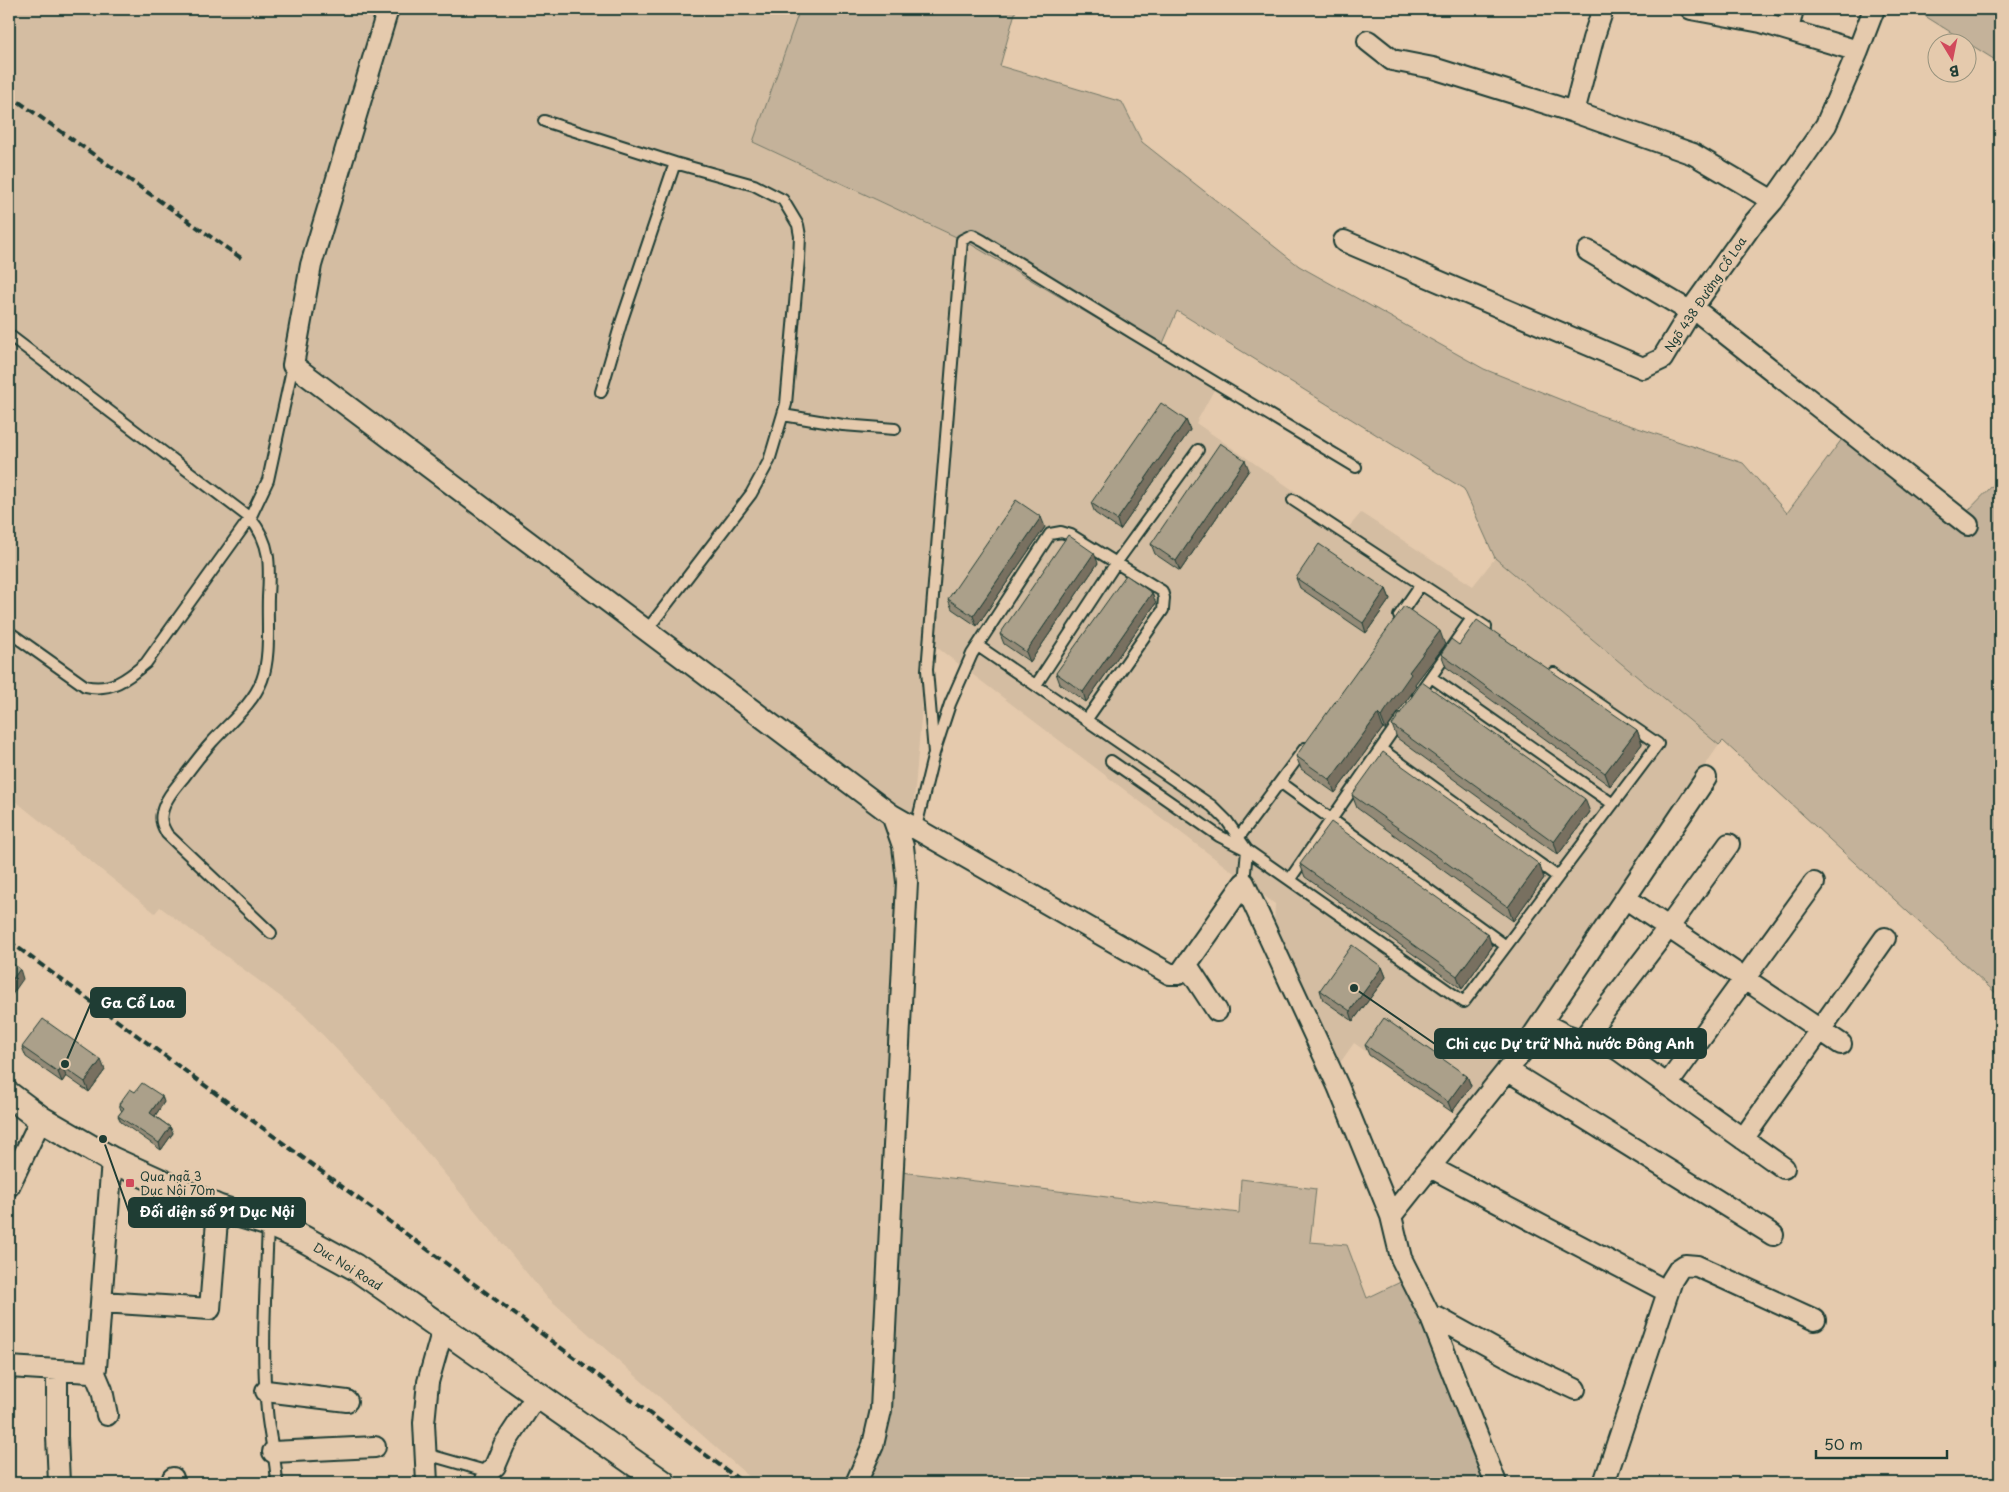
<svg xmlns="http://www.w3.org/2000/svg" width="2009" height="1492" viewBox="0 0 2009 1492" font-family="'Playpen Sans',sans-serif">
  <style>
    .built { fill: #d4bda2 }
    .green { fill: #c4b29a; stroke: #727867 }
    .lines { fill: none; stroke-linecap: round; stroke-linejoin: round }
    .service-casing { stroke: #1f3d34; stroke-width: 14 }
    .minor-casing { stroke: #1f3d34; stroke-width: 24 }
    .tertiary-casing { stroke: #1f3d34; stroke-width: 29 }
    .service { stroke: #e5caad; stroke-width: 10 }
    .minor { stroke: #e5caad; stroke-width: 20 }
    .tertiary { stroke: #e5caad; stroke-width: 25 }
    .rail { stroke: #1f3d34; stroke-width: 4; stroke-dasharray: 8 4; stroke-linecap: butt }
    .wall { fill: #938a77; stroke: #1f3d34 }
    .shaded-wall { fill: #787061; stroke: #1f3d34 }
    .building { fill: #aba08a; stroke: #1f3d34 }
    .poi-dot { fill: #d1495b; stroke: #e5caad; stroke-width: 2 }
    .labels { text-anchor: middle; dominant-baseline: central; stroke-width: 4.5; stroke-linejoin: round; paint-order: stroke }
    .street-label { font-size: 12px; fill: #1f3d34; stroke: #e5caad }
    .poi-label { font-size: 12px; fill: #1f3d34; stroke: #e5caad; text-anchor: start }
    .leader { fill: none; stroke: #1f3d34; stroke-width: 2 }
    .callout-dot { fill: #1f3d34; stroke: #e5caad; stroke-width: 2 }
    .callout { fill: #1f3d34; stroke: #1f3d34; stroke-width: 2 }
    .callout-label { font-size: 14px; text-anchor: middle; font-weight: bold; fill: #fff }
  </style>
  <rect width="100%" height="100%" fill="#e5caad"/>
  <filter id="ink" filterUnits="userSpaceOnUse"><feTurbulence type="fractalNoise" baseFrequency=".02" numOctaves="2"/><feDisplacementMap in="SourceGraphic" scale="10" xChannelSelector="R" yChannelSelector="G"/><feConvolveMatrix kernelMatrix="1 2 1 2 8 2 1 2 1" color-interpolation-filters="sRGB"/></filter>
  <g filter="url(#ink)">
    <path class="built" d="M9,9H800L753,142L962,240L907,882L881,1410L852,1483H756L545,1295L376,1091L301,1012L160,907L155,913L9,796Z
      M967,242L1215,388L1196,423L1348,528L1361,513L1473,586L1495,558L1719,745L1517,1040L1461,1118L1354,1043L1337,1067L1274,926L1275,904L935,646Z"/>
    <path class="green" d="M800,9H1016L1000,66L1122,102L1142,142L1299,266L1484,369L1599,415L1743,463L1787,513L1848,431L1960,519L2000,478V997L1723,741L1719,745L1495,558L1464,489L1177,311L1158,355L967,242L753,142Z
      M1927,9H2000V63L1925,16Z
      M893,1171L1239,1213L1241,1179L1316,1189L1310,1242L1347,1245L1367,1298L1411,1277L1494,1483H856L873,1445Z"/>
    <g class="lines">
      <defs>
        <path id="service" d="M544,121L675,163
          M2000,243V256
          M9,335L250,518C271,543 270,565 268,597C267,622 271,656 262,680C253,704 229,723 212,742C202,753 193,765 184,777C175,788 165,799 162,813C160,821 163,827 167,834L271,933
          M601,392L622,320L675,163L754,185L783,200L798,225L800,236L799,259L786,404L769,461L751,494L647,630
          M783,415L843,425L895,429
          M1293,500L1486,627
          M1399,616L1421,584
          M9,632L85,686C111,692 127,679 146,663L250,518L268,480L293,365
          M978,646L1212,806L1227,821L1247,850L1464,1002L1658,744L1554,673
          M1431,677L1613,804
          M1036,685L1116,563L1198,450
          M1418,695L1472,618
          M1381,749L1558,877
          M934,753L927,670L962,240L972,235L983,241L1133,333L1356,467
          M1111,761L1219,836L1247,850L1244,883
          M1280,782L1506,946
          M916,827L934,753L950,704L972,654L1050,534L1061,532L1071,535L1162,591L1164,598L1163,610L1087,719
          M1239,837L1305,748
          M1290,879L1401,719
          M268,1224C266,1286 261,1349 267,1411C269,1435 276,1459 277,1483
          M426,1454L489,1472"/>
        <path id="minor" d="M388,9L311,265L293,365L892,815L1170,974H1179L1182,971L1244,883L1338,1086L1391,1216L1401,1258L1431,1318L1496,1483
          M1691,9L1761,22L1858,51
          M1788,30L1793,9
          M1368,41L1392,60L1433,68L1574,112L1693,154L1773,201
          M1574,112L1593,39L1603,9
          M1344,241L1643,368L1662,359L1696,303L1751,226L1773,201L1826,125L1858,51L1874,9
          M1588,251L1691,312
          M1693,308L1968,525
          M1625,898L1841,1044
          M1187,965L1217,1011
          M1543,1021L1550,1027L1566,1035L1578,1039L1605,1042L1620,1051L1784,1168
          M1583,1039L1668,928L1729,844
          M1507,1070L1773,1235
          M1667,1085L1814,883
          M1743,1139L1885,938
          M1430,1167L1668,1292
          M9,1186L41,1119
          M1391,1216L1521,1053L1706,778
          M102,1302L210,1309L218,1208
          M1431,1318H1438L1516,1361L1575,1389
          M9,1367L90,1372L96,1368L112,1160
          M57,1370V1436L59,1483
          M94,1371L102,1390L107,1415
          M266,1391L347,1401
          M273,1452L375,1447
          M173,1478V1483
          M427,1483L424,1423L428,1382L443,1329
          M485,1483L489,1472L495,1466L504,1445L537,1395
          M856,1483L873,1445L881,1410L907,882L903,846L892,815
          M1604,1483L1672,1280L1679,1269L1685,1265L1697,1266L1815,1320"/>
        <path id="tertiary" d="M9,1095L41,1119L112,1160L218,1208L268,1223L302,1238L355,1267L663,1483"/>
      </defs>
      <use href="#service" class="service-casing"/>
      <use href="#minor" class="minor-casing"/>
      <use href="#tertiary" class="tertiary-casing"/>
      <use href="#service" class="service"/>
      <use href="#minor" class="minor"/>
      <use href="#tertiary" class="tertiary"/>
      <path class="rail" d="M9,95L241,258
        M9,941L744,1483"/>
    </g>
    <path class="wall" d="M1186,420L1190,430L1120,530L1095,513L1091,503Z
      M1249,470L1180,571L1155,554L1151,544Z
      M1045,527L977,626L952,609L948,599Z
      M1098,563L1030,662L1004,644L1000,634Z
      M1296,578L1386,589L1390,599L1366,633L1300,588Z
      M1156,603L1086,702L1060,684L1056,673Z
      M1445,645L1415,684L1416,687L1386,730L1383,728L1335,793L1301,769L1296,756Z
      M1459,645L1637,730L1642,744L1610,786L1446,667L1441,654Z
      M1392,725L1590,812L1558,855L1397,738Z
      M1352,795L1539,864L1544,878L1513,921L1357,808Z
      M1300,864L1488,934L1492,947L1462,989L1305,877Z
      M1382,967L1386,977L1353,1021L1323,1000L1320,990Z
      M1365,1045L1467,1076L1471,1086L1452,1112L1369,1055Z
      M22,1047L105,1070L89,1092L66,1076L62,1082L26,1057Z
      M135,1092L164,1102L155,1116L170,1127L173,1133L161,1150L121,1122L118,1116L122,1111L121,1110L119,1104Z"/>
    <path class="shaded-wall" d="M1186,420L1190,430L1120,530L1117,520Z
      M1245,460L1249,470L1180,571L1176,561Z
      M1041,517L1045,527L977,626L973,616Z
      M1094,553L1098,563L1030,662L1026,652Z
      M1386,589L1390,599L1366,633L1363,623Z
      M1152,593L1156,603L1086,702L1083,692Z
      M1440,631L1445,645L1415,684L1416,687L1386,730L1381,717L1409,672Z
      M1378,714L1383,728L1335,793L1330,780Z
      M1637,730L1642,744L1610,786L1605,773Z
      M1585,799L1590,812L1558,855L1554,842Z
      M1539,864L1544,878L1513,921L1508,907Z
      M1488,934L1492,947L1462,989L1457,976Z
      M1382,967L1386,977L1353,1021L1350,1011Z
      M20,969L23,979L9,999V984Z
      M101,1060L105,1070L89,1092L85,1082Z
      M62,1066L66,1076L62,1082L58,1072Z
      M1467,1076L1471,1086L1452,1112L1448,1102Z
      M162,1096L164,1102L153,1119L150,1113Z
      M170,1127L173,1133L161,1150L159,1143Z"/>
    <path class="building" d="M1161,403L1186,420L1117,520L1091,503Z
      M1220,443L1245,460L1176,561L1151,544Z
      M1016,500L1041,517L973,616L948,599Z
      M1068,535L1094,553L1026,652L1000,634Z
      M1319,544L1386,589L1363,623L1296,578Z
      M1126,575L1152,593L1083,692L1056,673Z
      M1404,606L1440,631L1409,672L1411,674L1381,717L1378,714L1330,780L1296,756Z
      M1477,620L1637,730L1605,773L1441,654L1451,639L1459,645Z
      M1422,682L1585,799L1554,842L1392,725Z
      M1383,752L1539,864L1508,907L1352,795Z
      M1331,822L1488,934L1457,976L1300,864Z
      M1352,945L1382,967L1350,1011L1320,990Z
      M9,961L20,969L9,984Z
      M1384,1018L1467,1076L1448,1102L1365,1045Z
      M43,1019L101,1060L85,1082L62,1066L58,1072L22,1047Z
      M142,1083L162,1096L150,1113L170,1127L159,1143L118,1116L124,1108L119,1104L130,1089L135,1092Z"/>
  </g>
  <rect class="poi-dot" x="125" y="1178" width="10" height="10" rx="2.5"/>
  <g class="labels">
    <g class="street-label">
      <text transform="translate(1705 294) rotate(-56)">Ngõ 438 Đường Cổ Loa</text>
      <text transform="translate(348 1266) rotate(32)">Duc Noi Road</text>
    </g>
    <g class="poi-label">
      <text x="140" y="1176">Qua ngã 3<tspan x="140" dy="14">Dục Nội 70m</tspan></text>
    </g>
  </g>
  <path class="leader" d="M65 1064L91 1003M1354 988L1435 1044M103 1139L129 1212"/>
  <g class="callout-dot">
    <circle cx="65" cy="1064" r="5"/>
    <circle cx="1354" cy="988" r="5"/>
    <circle cx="103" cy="1139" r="5"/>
  </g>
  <g class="callout">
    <rect x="91" y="988" width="94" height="29" rx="5"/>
    <rect x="1435" y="1029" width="271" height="29" rx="5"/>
    <rect x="129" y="1198" width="176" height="29" rx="5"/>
  </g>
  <g class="callout-label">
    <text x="138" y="1008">Ga Cổ Loa</text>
    <text x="1570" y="1049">Chi cục Dự trữ Nhà nước Đông Anh</text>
    <text x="217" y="1217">Đối diện số 91 Dục Nội</text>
  </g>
  <rect width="2009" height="1492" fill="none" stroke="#e5caad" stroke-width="30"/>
  <rect x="15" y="15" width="1979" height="1462" fill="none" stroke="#1f3d34" stroke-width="2" filter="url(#ink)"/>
  <g transform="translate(1952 58) rotate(170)"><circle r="24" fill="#e5caad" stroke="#96927d"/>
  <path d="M0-4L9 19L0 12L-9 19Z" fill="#d1495b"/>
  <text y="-8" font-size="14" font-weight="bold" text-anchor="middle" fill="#1f3d34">B</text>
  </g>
  <path d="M1816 1450v8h131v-8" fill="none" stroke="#1f3d34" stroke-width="2.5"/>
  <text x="1824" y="1450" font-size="15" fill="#1f3d34" stroke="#e5caad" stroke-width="4" paint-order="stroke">50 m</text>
</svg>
